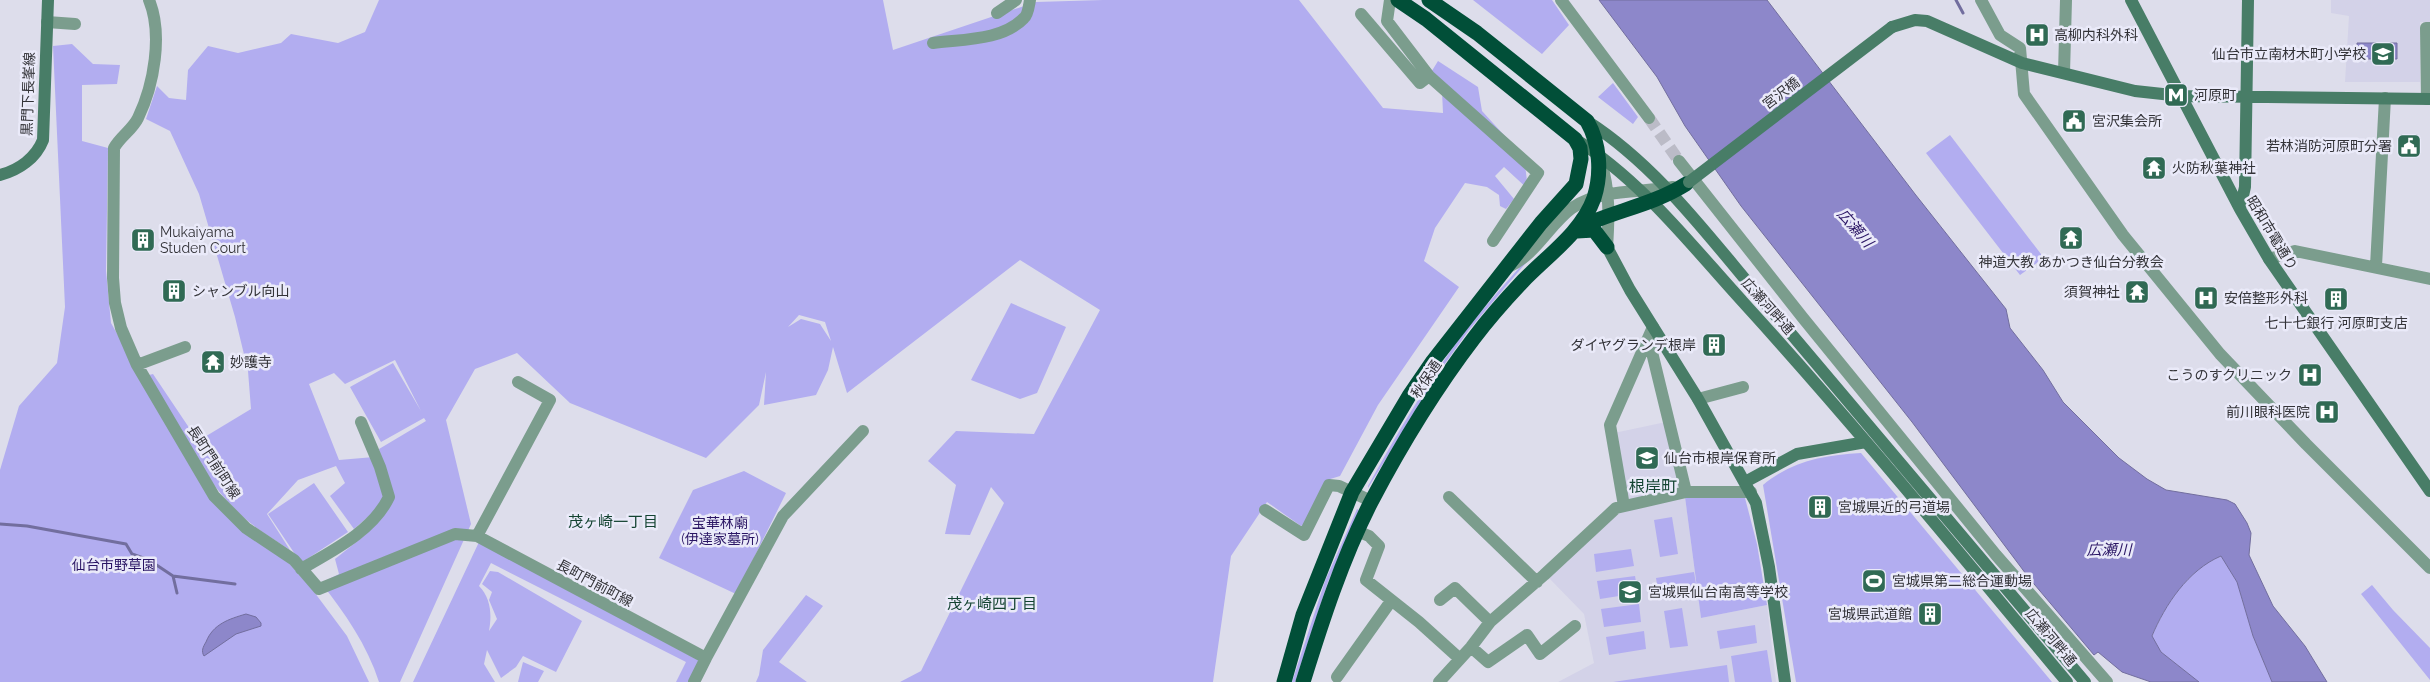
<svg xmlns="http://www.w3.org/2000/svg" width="2430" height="682" viewBox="0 0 2430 682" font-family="Raleway,'Noto Sans JP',sans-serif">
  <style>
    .built { fill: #d3d2e8 }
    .green { fill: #b2adf0; fill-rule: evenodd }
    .water { fill: #8d87ca; stroke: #726e9e }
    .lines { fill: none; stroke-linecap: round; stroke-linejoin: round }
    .stream { stroke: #726e9e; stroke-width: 3 }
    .street-tunnel { stroke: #bbbbc7; stroke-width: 12; stroke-dasharray: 12 6; stroke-linecap: butt }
    .street { stroke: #7b9d8d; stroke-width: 12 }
    .secondary { stroke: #487d67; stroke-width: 12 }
    .highway { stroke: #014f38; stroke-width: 15 }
    .secondary-bridge { stroke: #487d67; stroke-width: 12 }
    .labels { text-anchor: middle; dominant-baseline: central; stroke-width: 5; stroke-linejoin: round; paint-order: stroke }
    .poi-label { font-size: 14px; fill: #333338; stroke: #eaeaf9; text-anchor: start }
    .street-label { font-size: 14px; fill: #333338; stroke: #eaeaf9 }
    .park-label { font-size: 14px; fill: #2a1564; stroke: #eaeaf9 }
    .water-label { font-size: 15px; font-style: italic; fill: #2b1665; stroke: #eaeaf9 }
    .neighbourhood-label { font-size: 15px; fill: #134331; stroke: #eaeaf9 }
    .quarter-label { font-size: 16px; fill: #134331; stroke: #eaeaf9 }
  </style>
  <rect width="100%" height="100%" fill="#ddddeb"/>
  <path class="built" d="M2331,0H2430V22H2420V82H2345L2349,16L2331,13Z
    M1666,422L1679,483L1674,490L1629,500L1614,433Z
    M1685,497L1701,618L1767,605L1776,682H1558L1594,663L1584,614L1549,578L1620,512Z"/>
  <path class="green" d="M379,0H883L893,50L1036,2L1103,0H1299L1383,108L1443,113L1442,91L1430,74L1438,61L1478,87L1482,111L1524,157L1528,189L1504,167L1495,176L1514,199L1506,209L1500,206L1499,195L1487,187L1465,183L1435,228L1424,261L1459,287L1378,405L1340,476L1327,480L1306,524L1301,526L1267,502L1231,556L1213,682H900L921,671L1004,503L991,487L970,535L945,534L956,485L928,461L956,431L1034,434L1100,310L1020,260L847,393L833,347L828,370L816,395L764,405L766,372L759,405L706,458L570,403L517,353L475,369L446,420L471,524L400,682H379C367,645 345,613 321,583L339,574L335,559L365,535L390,505L379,449L426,421L424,418L381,442L350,387L393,363L421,411L395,360L345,384L334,373L309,384L339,460L374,457L385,495L377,509L354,529L330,496L345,483L336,466L298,480L267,514L290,550C274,539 256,529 242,516C201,478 176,423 149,375L153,374L198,441L251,409L248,371L235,317L199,194L170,131L146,119L157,86L169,98L186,100L188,70L208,46L238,53L281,43L291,34L338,43L365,32ZM799,315L825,322L831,341L820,324L801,319L788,327Z
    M1473,0H1552L1569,25L1542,54Z
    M72,44L93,64L120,65L117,84L82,85V141L108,148L106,271L111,323L213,503L279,552L312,589L347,636L369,682H0V470L19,406L57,363L65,307L53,46Z
    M1613,83L1638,117L1633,124L1598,97Z
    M1950,135L2044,258L2020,275L1926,153Z
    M1552,232L1469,330L1444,365L1368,488V486C1398,432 1429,378 1467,329C1494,295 1523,263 1552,232Z
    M1011,303L1066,327L1037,393L1020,399L971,380Z
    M1861,453L2052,682H1796L1763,485C1792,461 1824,455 1861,453Z
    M744,471L786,493L736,594L659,558L693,490Z
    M314,483L348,532L301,563L268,514Z
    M1685,497L1745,498L1757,544L1767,605L1701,618Z
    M1357,509L1359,510L1328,582L1295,682H1292L1325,581Z
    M1672,517L1678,554L1660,557L1654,520Z
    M479,542L700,661L689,682H676L686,662L491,563L479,586C491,598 492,615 489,631L497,619L489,600L492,592L482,584L490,571L498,572L582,621L556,672L523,656L516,667L501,678L487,650L484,664L495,682H413Z
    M1631,549L1634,566L1596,572L1594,554Z
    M2221,556L2237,582L2253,636L2272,682H2199L2161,652L2152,637C2165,605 2188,570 2221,556Z
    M1694,572L1697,590L1659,596L1656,578Z
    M1635,576L1638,593L1600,599L1597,581Z
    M2372,585L2393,610L2430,648V680L2361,594Z
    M806,595L823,606L779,662L807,682H756L759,675L763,650Z
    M1639,604L1641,622L1604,627L1601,609Z
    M1682,608L1688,646L1670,648L1664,611Z
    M1755,625L1757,643L1720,649L1717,631Z
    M1644,631L1646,649L1609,655L1606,637Z
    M1767,650L1772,682H1735L1731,656Z
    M523,662L544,671L538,682H518Z
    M1727,665L1729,682H1613Z"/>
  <path class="water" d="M1599,0H1767L1915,194L2006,309L2010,328L2043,370L2063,402L2119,458L2147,479L2166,490L2227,500L2235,504L2247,523L2251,533L2249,555L2273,606L2305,646L2327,682H2272L2253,636L2237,582L2221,556C2188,570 2165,605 2152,636L2161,652L2199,682H2151L2122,672L2098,652L2094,655L2029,578L1912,422L1741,206L1685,126L1657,77Z
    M2357,43H2397V59H2357Z
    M246,614L256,617L261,623V626L236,634L204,656C201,651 203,647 206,642C213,624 229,619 246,614Z"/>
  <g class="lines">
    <path class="stream" d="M1956,0L1963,13
      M0,524L27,526L126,544L132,554L149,560L173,576L235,584
      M173,576L177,593"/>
    <path class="street-tunnel" d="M1649,118L1679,161"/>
    <path class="street" d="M149,0C163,34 154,85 138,118C133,129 120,137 114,148L113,278L115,303L121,328L137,365L214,496L246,528L294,560L319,589L455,534L477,536L706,658L694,682
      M1561,0L1649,118
      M1981,0L2000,35L2020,48L2024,94L2123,235L2220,354L2306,444L2430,568
      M997,13L1016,0
      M1361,14L1420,83L1429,76L1387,21L1390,0
      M47,22L75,24
      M933,43C962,39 1002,41 1024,18C1028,15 1029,5 1030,0
      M2064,73L2066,0
      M1429,76L1538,173L1493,241
      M2427,99L2426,28H2430
      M1679,161L1803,318L1996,555L2107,682
      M1601,163C1610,189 1609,219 1607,247
      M2269,259L2295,251L2430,279
      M1510,266C1536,254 1549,225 1572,208C1601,188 1641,193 1673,187
      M2376,266L2385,98
      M1649,340L1686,492
      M137,365L185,347
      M1698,399L1743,387
      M1449,497L1537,582
      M1624,506L1610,425L1653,327
      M1265,510L1304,535L1329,485L1339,486L1371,501
      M1357,531L1369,536L1379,546L1366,580L1419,622L1460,659
      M477,536L550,400L518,382
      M301,569C332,551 373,531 389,497L380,467L361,422
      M1440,600L1455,588L1490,622
      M1471,647L1488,662L1527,635L1540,654L1575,626
      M706,658L783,516L863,431
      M1337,677L1391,601
      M1439,682L1471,647L1490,622L1544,575L1616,508L1686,492H1751"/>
    <path class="secondary" d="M2131,0L2240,209L2269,259L2430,491
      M1892,27L1915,20L1927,21L2022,63L2135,91L2181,96L2430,99
      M1587,121C1659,167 1711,240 1766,304C1873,429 1978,556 2085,682
      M1575,139C1641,180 1691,245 1743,302C1855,425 1960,554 2067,682
      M0,175C19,170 36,158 43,140L48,0
      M2240,209L2245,187L2248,0
      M1607,247L1630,290L1698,399L1756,503L1769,567L1785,682
      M1745,482L1797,454L1866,442"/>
    <path class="highway" d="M1576,229C1612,211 1651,206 1686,184
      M1577,231L1594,230L1607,247
      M1284,682L1303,615L1352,492L1409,396L1433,361L1541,223L1576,184L1581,159L1580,148L1575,139L1426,19L1398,0
      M1303,682C1322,621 1342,559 1371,502C1401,445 1435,389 1474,338C1489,318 1506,299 1523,281C1547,256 1582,232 1594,198C1602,173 1600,144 1587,121L1477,33L1429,0"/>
    <path class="secondary-bridge" d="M1689,182L1892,27"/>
  </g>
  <defs>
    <symbol id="hospital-square" viewBox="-11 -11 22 22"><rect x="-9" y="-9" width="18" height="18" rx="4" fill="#306a54" stroke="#eaeaf9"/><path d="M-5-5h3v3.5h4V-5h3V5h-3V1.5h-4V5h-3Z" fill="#fff"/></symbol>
    <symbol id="school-square" viewBox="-11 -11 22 22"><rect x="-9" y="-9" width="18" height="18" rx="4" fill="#306a54" stroke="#eaeaf9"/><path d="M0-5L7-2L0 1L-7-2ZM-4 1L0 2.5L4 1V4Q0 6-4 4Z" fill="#fff"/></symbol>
    <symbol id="metro-square" viewBox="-11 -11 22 22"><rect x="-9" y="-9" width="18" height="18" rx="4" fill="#306a54" stroke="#eaeaf9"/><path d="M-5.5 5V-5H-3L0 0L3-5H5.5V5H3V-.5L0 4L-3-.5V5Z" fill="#fff"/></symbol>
    <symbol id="civic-square" viewBox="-11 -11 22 22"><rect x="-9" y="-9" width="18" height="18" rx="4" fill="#306a54" stroke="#eaeaf9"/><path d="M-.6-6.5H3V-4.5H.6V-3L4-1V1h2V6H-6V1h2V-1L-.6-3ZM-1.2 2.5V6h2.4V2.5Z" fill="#fff"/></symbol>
    <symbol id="temple-square" viewBox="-11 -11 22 22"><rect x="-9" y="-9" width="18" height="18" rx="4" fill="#306a54" stroke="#eaeaf9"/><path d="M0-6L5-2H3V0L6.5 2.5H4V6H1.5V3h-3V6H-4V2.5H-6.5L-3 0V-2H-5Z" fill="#fff"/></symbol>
    <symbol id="building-square" viewBox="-11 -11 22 22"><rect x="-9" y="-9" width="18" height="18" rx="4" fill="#306a54" stroke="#eaeaf9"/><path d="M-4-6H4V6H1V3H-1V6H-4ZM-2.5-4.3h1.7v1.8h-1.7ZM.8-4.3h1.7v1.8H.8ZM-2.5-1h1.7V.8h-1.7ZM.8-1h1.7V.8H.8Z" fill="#fff"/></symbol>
    <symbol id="stadium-square" viewBox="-11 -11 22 22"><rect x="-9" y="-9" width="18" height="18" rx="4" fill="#306a54" stroke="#eaeaf9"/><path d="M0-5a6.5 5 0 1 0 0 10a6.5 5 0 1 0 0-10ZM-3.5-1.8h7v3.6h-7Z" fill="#fff"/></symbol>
  </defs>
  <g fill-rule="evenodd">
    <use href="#hospital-square" x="2023" y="21" width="28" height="28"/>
    <use href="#school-square" x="2369" y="40" width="28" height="28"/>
    <use href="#metro-square" x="2162" y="81" width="28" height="28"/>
    <use href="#civic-square" x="2060" y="107" width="28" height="28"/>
    <use href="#civic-square" x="2395" y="132" width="28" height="28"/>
    <use href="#temple-square" x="2140" y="154" width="28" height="28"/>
    <use href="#temple-square" x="2057" y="224" width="28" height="28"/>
    <use href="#building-square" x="129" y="226" width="28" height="28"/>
    <use href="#building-square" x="160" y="277" width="28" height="28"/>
    <use href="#temple-square" x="2123" y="278" width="28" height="28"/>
    <use href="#hospital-square" x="2192" y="284" width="28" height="28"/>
    <use href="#building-square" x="2322" y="285" width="28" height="28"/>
    <use href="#building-square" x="1700" y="331" width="28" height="28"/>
    <use href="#temple-square" x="199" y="348" width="28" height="28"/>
    <use href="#hospital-square" x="2296" y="361" width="28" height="28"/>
    <use href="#hospital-square" x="2313" y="398" width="28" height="28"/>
    <use href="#school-square" x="1633" y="444" width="28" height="28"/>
    <use href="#building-square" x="1806" y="493" width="28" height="28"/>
    <use href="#stadium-square" x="1860" y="567" width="28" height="28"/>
    <use href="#school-square" x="1616" y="578" width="28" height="28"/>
    <use href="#building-square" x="1916" y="600" width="28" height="28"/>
  </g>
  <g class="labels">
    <g class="poi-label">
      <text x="2054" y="35">高柳内科外科</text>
      <text x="2366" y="54" text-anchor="end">仙台市立南材木町小学校</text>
      <text x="2194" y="95">河原町</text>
      <text x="2092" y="121">宮沢集会所</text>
      <text x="2392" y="146" text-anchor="end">若林消防河原町分署</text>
      <text x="2172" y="168">火防秋葉神社</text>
      <text x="160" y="232">Mukaiyama<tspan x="160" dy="16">Studen Court</tspan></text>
      <text x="2071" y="262" text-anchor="middle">神道大教 あかつき仙台分教会</text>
      <text x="192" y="291">シャンブル向山</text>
      <text x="2120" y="292" text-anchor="end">須賀神社</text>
      <text x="2224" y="298">安倍整形外科</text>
      <text x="2336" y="323" text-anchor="middle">七十七銀行 河原町支店</text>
      <text x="1696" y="345" text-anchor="end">ダイヤグランデ根岸</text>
      <text x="230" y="362">妙護寺</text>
      <text x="2292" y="375" text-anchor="end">こうのすクリニック</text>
      <text x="2310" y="412" text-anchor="end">前川眼科医院</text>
      <text x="1664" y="458">仙台市根岸保育所</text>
      <text x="1838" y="507">宮城県近的弓道場</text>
      <text x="1892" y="581">宮城県第二総合運動場</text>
      <text x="1648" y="592">宮城県仙台南高等学校</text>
      <text x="1912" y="614" text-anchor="end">宮城県武道館</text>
    </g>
    <g class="street-label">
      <text transform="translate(1781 93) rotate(-37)">宮沢橋</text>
      <text transform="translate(28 94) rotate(-88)">黒門下長峯線</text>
      <text transform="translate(2272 233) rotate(59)">昭和市電通り</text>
      <text transform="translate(1768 306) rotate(48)">広瀬河畔通</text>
      <text transform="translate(1426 379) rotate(-56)">秋保通</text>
      <text transform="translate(214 462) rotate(57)">長町門前町線</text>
      <text transform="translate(595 583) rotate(28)">長町門前町線</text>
      <text transform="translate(2051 637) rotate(50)">広瀬河畔通</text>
    </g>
    <g class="park-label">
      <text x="720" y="523">宝華林廟<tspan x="720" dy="16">(伊達家墓所)</tspan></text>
      <text x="114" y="565">仙台市野草園</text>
    </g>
    <g class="water-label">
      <text transform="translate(1855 228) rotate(49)">広瀬川</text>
      <text x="2109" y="550">広瀬川</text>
    </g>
    <g class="neighbourhood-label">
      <text x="613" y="522">茂ヶ崎一丁目</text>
      <text x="992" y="604">茂ヶ崎四丁目</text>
    </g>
    <g class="quarter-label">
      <text x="1653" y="486">根岸町</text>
    </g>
  </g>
</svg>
